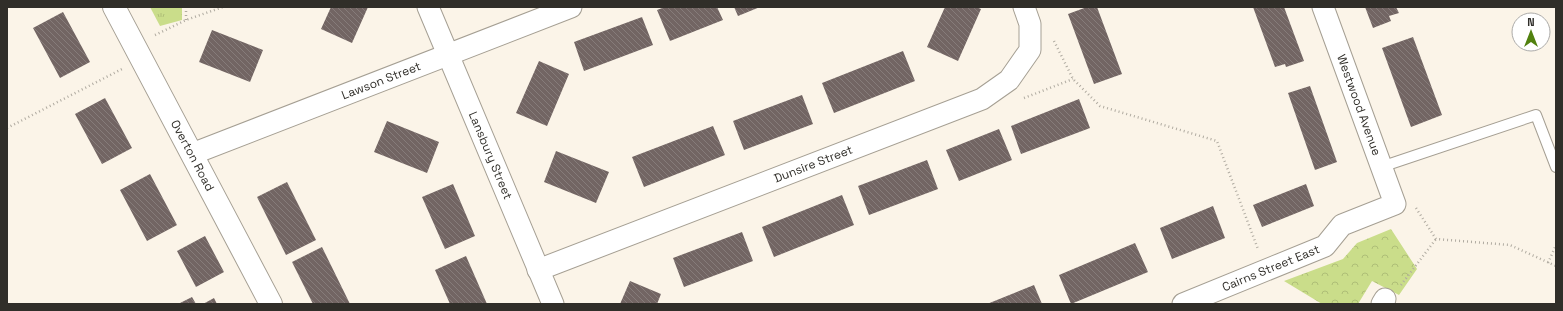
<svg xmlns="http://www.w3.org/2000/svg" width="1563" height="311" viewBox="0 0 1563 311" font-family="'Space Grotesk',sans-serif">
  <style>
    .grass { fill: url(#grass-tufts) }
    .park { fill: url(#park-crowns) }
    .building { fill: url(#building-back-hatch) }
    .lines { fill: none; stroke-linecap: round; stroke-linejoin: round }
    .service-casing { stroke: #a59f93; stroke-width: 12 }
    .minor-casing { stroke: #a59f93; stroke-width: 23 }
    .tertiary-casing { stroke: #a59f93; stroke-width: 24 }
    .path { stroke: #b0aba1; stroke-width: 2.5; stroke-dasharray: 1 3; stroke-linecap: butt }
    .service { stroke: #fff; stroke-width: 10 }
    .minor { stroke: #fff; stroke-width: 21 }
    .tertiary { stroke: #fff; stroke-width: 22 }
    .labels { text-anchor: middle; dominant-baseline: central; stroke-width: 4; stroke-linejoin: round; paint-order: stroke }
    .street-label { font-size: 12px; fill: #302e29; stroke: #fff }
  </style>
  <defs>
    <pattern id="grass-tufts" width="24" height="20" patternUnits="userSpaceOnUse"><rect width="24" height="20" fill="#cadd8a"/><path d="M3 7l-1-3M5 7V3M7 7l1-3M15 17l-1-3M17 17v-4M19 17l1-3" fill="none" stroke="#aebe77"/></pattern>
    <pattern id="park-crowns" width="20" height="18" patternUnits="userSpaceOnUse"><rect width="20" height="18" fill="#cadd8a"/><path d="M2 6a3 3 0 1 1 6 0M12 15a3 3 0 1 1 6 0" fill="none" stroke="#aebe77"/></pattern>
    <pattern id="building-back-hatch" width="6" height="6" patternUnits="userSpaceOnUse"><rect width="6" height="6" fill="#726563"/><path d="M-1 5l2 2M0 0l6 6M5-1l2 2" fill="none" stroke="#867c7a"/></pattern>
  </defs>
  <rect width="100%" height="100%" fill="#fbf4e8"/>
  <path class="grass" d="M150,7H182V20L160,26Z"/>
  <path class="park" d="M1391,229L1417,269L1399,295L1372,281L1358,304H1322L1284,281L1343,259L1357,243Z"/>
  <path class="building" d="M331,7H368L352,43L321,29Z
    M665,7H717L723,20L670,41L657,10Z
    M734,7H760L738,16Z
    M945,7H976L981,9L958,61L927,47Z
    M1087,7H1097L1122,74L1094,84L1068,14Z
    M1253,7H1284L1304,61L1286,67L1285,64L1275,67Z
    M1365,7H1396L1399,13L1389,16L1391,21L1373,28Z
    M63,12L90,62L60,78L33,28Z
    M642,17L653,45L584,71L574,42Z
    M212,30L263,50L250,82L199,62Z
    M1413,37L1442,115L1411,127L1382,48Z
    M903,51L915,81L834,113L822,83Z
    M539,61L569,74L547,126L516,113Z
    M1310,86L1337,162L1315,170L1288,93Z
    M802,95L813,124L744,150L733,121Z
    M105,98L132,148L102,164L75,114Z
    M1079,99L1090,128L1021,154L1011,126Z
    M387,121L439,142L427,173L374,152Z
    M713,126L725,155L644,187L632,157Z
    M999,129L1012,160L959,181L946,150Z
    M556,151L609,172L596,203L544,182Z
    M927,160L938,189L869,215L858,186Z
    M150,174L177,225L147,241L120,190Z
    M287,182L316,240L286,255L257,197Z
    M453,184L475,236L445,249L422,197Z
    M1306,184L1314,206L1262,227L1253,205Z
    M842,195L854,225L774,257L762,227Z
    M1213,206L1225,238L1172,259L1160,228Z
    M742,232L753,261L684,287L673,258Z
    M205,236L224,272L196,287L177,251Z
    M1135,243L1148,272L1071,304L1059,275Z
    M322,247L350,304H313L292,262Z
    M466,256L487,304H450L435,270Z
    M630,281L661,294L657,304H620Z
    M1034,285L1042,304H987Z
    M192,297L196,304H178Z
    M214,298L217,304H203Z"/>
  <g class="lines">
    <defs>
      <path id="service" d="M1381,167L1536,115L1556,167"/>
      <g id="minor">
        <path id="s1" d="M428,7L553,304"/>
        <path id="s2" d="M192,154L571,7"/>
        <path id="s3" d="M538,270L982,99L1009,80L1030,50V24L1024,7"/>
        <path id="s4" d="M1183,304L1325,246L1342,225L1395,204L1323,7"/>
        <path d="M1382,304L1385,299"/>
      </g>
      <g id="tertiary">
        <path id="s5" d="M114,7L271,304"/>
      </g>
    </defs>
    <use href="#service" class="service-casing"/>
    <use href="#minor" class="minor-casing"/>
    <use href="#tertiary" class="tertiary-casing"/>
    <path class="path" d="M186,7V20
      M155,35L186,20L223,7
      M1054,41L1073,79L1100,106L1217,141L1258,249
      M1024,98L1073,79
      M7,128L122,69
      M1416,208L1436,239L1510,245L1556,266
      M1548,263L1556,245
      M1401,285L1436,239"/>
    <use href="#service" class="service"/>
    <use href="#minor" class="minor"/>
    <use href="#tertiary" class="tertiary"/>
  </g>
  <g class="labels">
    <g class="street-label">
      <text stroke="none"><textPath href="#s2" startOffset="203">Lawson Street</textPath></text>
      <text transform="translate(1359 105) rotate(70)">Westwood Avenue</text>
      <text stroke="none"><textPath href="#s5" startOffset="168">Overton Road</textPath></text>
      <text stroke="none"><textPath href="#s1" startOffset="161">Lansbury Street</textPath></text>
      <text stroke="none"><textPath href="#s3" startOffset="295">Dunsire Street</textPath></text>
      <text stroke="none"><textPath href="#s4" startOffset="95">Cairns Street East</textPath></text>
    </g>
  </g>
  <rect width="1563" height="311" fill="none" stroke="#302e29" stroke-width="16"/>
  <g transform="translate(1531 32)"><circle r="19" fill="#ffffff" stroke="#acaba9"/>
  <path d="M0-3L7 15L0 10L-7 15Z" fill="#51810f"/>
  <text y="-6" font-size="11" font-weight="bold" text-anchor="middle" fill="#302e29">N</text>
  </g>
</svg>
